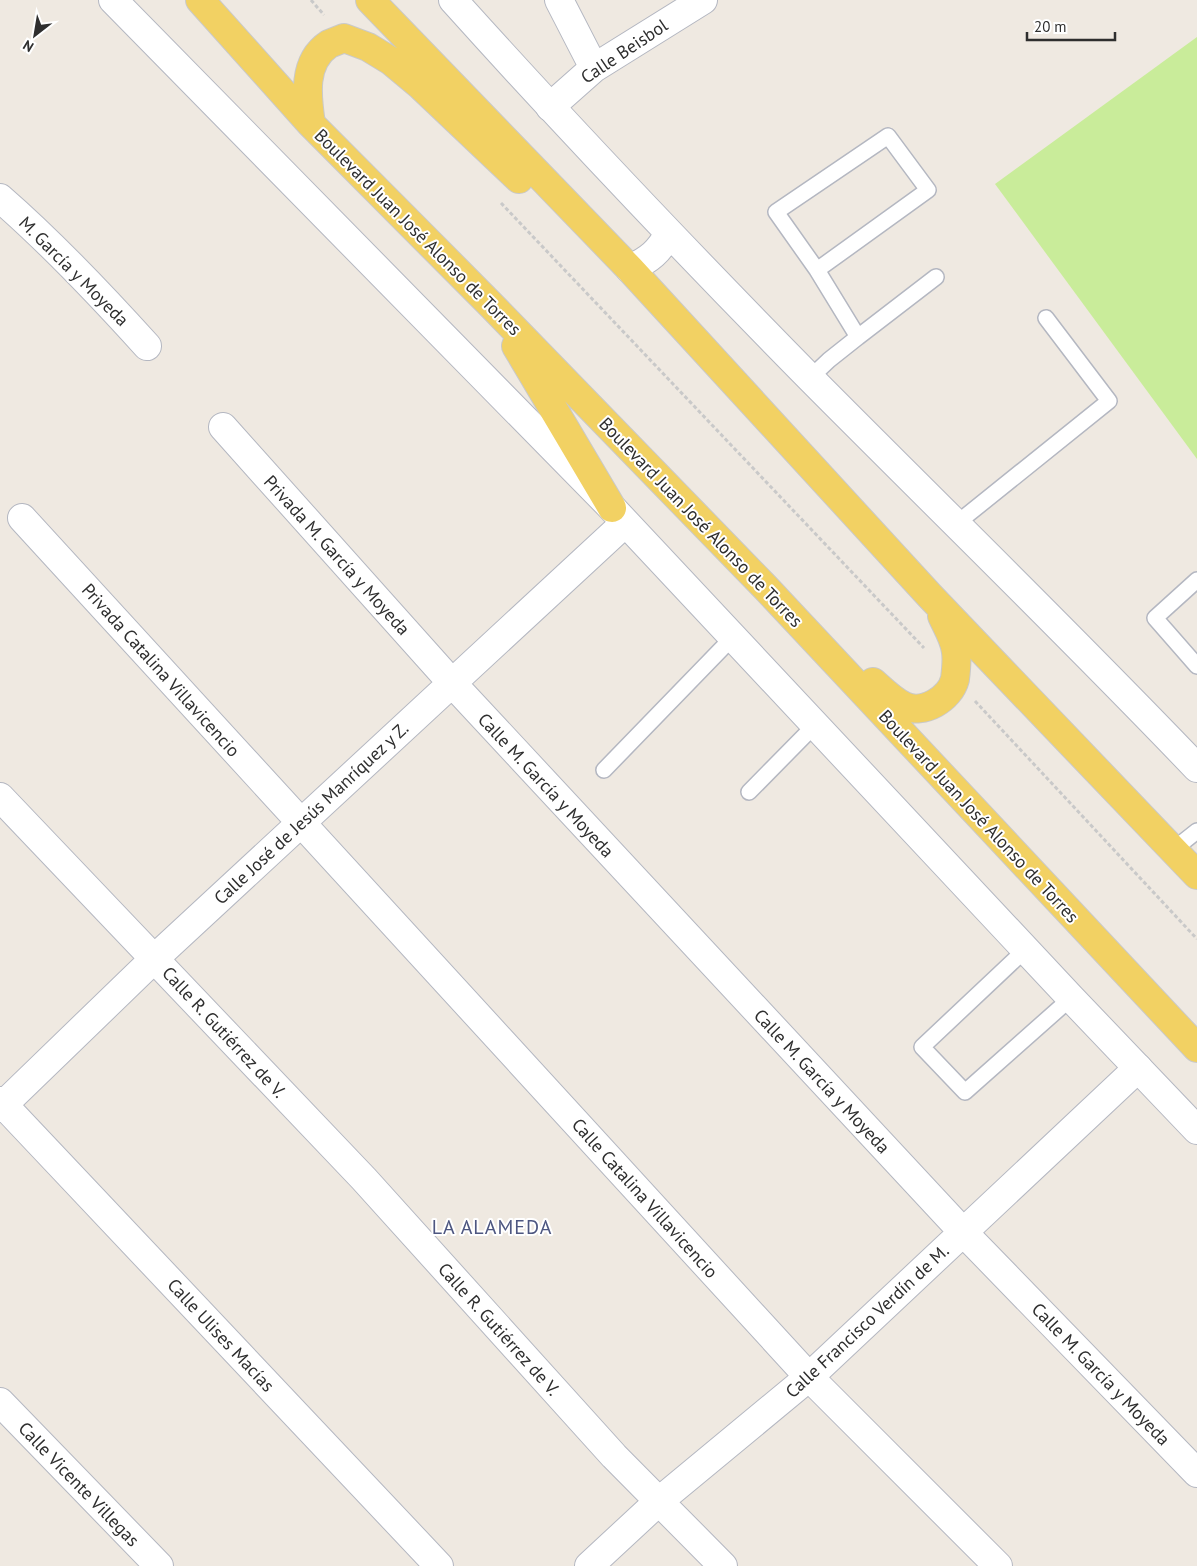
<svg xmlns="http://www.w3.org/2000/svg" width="1197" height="1566" viewBox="0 0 1197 1566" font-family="'PT Sans',sans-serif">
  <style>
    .pitch { fill: #c9ec9a }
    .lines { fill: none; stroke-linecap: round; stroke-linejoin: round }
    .lane-casing { stroke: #b4b7c1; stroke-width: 18 }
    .street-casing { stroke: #b4b7c1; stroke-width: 30 }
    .secondary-casing { stroke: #b4b7c1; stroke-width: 30 }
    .primary-casing { stroke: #c9c9c9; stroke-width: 30 }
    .path { stroke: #c9c9c9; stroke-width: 3; stroke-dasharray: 4 2.5; stroke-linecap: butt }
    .lane { stroke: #fff; stroke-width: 15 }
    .street { stroke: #fff; stroke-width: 28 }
    .secondary { stroke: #fff; stroke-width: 28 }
    .primary { stroke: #f2d163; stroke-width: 28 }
    .labels { text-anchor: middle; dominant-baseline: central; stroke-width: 4; stroke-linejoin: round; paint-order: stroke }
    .street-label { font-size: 18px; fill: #2e2e2e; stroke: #fff }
    .quarter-label { font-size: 20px; letter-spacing: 1px; fill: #4d5680; stroke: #fff }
  </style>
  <rect width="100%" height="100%" fill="#efe9e1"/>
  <path class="pitch" d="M1197,37V459L995,184Z"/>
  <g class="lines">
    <defs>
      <path id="lane" d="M858,337L936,277
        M810,378L829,360L858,337L817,270L928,190L888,136L776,212L817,270
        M956,524L1109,401L1046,318
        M1197,580L1155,618L1197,666
        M604,770L733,637
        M749,792L815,725
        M1173,850L1197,831
        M1026,949L922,1047L965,1092L1071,998"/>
      <path id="street" d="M559,0L594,68
        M550,107L594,68L703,0
        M0,198C53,244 100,294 147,346
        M223,427L452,683L963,1232L1197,1473
        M22,518L809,1377L998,1566
        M0,797L364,1179L614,1456L723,1566
        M0,1101L439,1566
        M0,1108L155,958L625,523
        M0,1402L159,1566
        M589,1566L658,1502L809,1377L1138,1068"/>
      <path id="secondary" d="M113,0L612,508L1071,998L1197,1130
        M453,0C569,129 689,255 811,379C940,509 1071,636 1197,768
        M630,269C650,259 659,252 669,233"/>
      <path id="primary" d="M200,0L311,124L492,306L765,587L1197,1048
        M370,0L630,269L930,596L1197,875
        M311,124C307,97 302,62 329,44C334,42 339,40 344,38L368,47L391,61L421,86L519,179
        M516,346L612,508
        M873,682C882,690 893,701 904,706C923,715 950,699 955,679C956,671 957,659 956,652C955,640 947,627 942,616"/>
    </defs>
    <use href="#lane" class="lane-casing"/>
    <use href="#street" class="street-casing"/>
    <use href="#secondary" class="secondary-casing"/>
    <use href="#primary" class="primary-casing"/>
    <path class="path" d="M311,0L324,15
      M501,203L924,648
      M975,701L1197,939"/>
    <use href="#lane" class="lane"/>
    <use href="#street" class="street"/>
    <use href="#secondary" class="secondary"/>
    <use href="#primary" class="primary"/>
  </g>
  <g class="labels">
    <g class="street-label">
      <text transform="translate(624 51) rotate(-34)">Calle Beisbol</text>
      <text transform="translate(418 232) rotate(45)">Boulevard Juan José Alonso de Torres</text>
      <text transform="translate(74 271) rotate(45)">M. García y Moyeda</text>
      <text transform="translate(701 522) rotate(46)">Boulevard Juan José Alonso de Torres</text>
      <text transform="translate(337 555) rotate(48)">Privada M. García y Moyeda</text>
      <text transform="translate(161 670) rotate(48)">Privada Catalina Villavicencio</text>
      <text transform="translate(546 785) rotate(47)">Calle M. García y Moyeda</text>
      <text transform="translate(311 813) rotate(-43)">Calle José de Jesús Manríquez y Z.</text>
      <text transform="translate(979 816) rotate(47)">Boulevard Juan José Alonso de Torres</text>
      <text transform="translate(224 1032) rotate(47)">Calle R. Gutiérrez de V.</text>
      <text transform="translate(822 1081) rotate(47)">Calle M. García y Moyeda</text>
      <text transform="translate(645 1198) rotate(48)">Calle Catalina Villavicencio</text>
      <text transform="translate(867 1321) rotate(-43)">Calle Francisco Verdín de M.</text>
      <text transform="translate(499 1329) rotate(48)">Calle R. Gutiérrez de V.</text>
      <text transform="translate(221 1335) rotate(47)">Calle Ulises Macías</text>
      <text transform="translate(1101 1374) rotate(46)">Calle M. García y Moyeda</text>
      <text transform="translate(79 1484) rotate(46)">Calle Vicente Villegas</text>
    </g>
    <g class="quarter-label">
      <text x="492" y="1227">LA ALAMEDA</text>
    </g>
  </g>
  <g transform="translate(35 35) rotate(211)" stroke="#ffffff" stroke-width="4" paint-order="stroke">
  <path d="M0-4L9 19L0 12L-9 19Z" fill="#2e2e2e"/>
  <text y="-8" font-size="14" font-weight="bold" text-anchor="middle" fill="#2e2e2e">N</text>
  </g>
  <path d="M1027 32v8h88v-8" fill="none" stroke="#2e2e2e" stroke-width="2.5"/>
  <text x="1034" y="32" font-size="15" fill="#2e2e2e" stroke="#ffffff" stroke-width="4" paint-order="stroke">20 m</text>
</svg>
